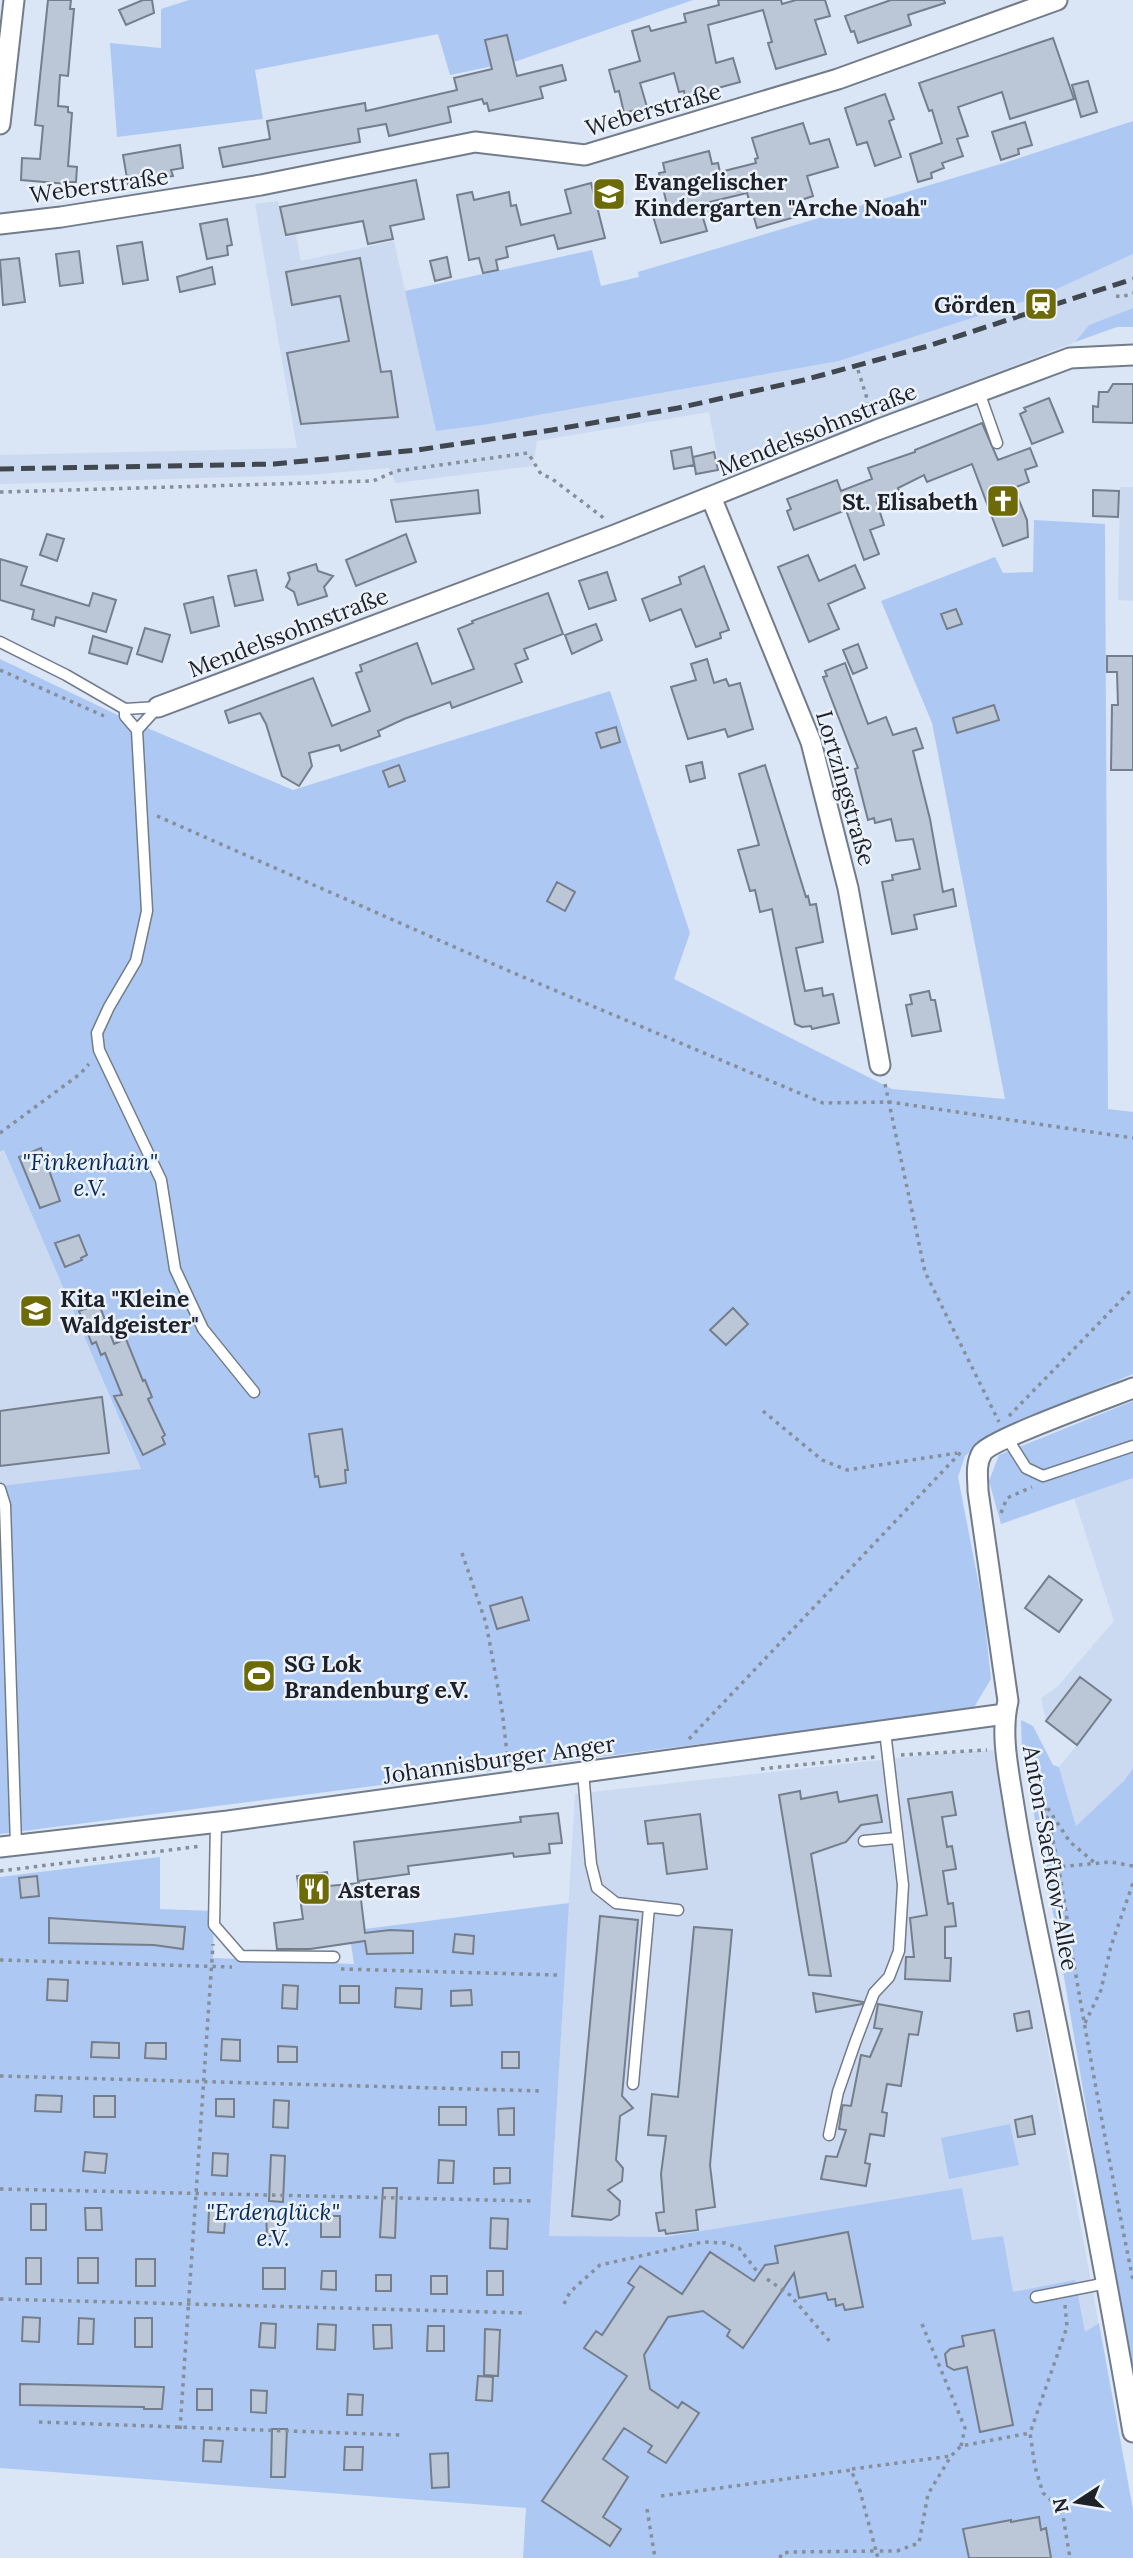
<svg xmlns="http://www.w3.org/2000/svg" width="1133" height="2558" viewBox="0 0 1133 2558" font-family="Lora,serif">
  <style>
    .built { fill: #cbdaf1 }
    .green { fill: #adc9f3 }
    .building { fill: #bbc6d6; stroke: #747e8c; stroke-width: 2 }
    .lines { fill: none; stroke-linecap: round; stroke-linejoin: round }
    .service-casing { stroke: #727c8a; stroke-width: 13 }
    .minor-casing { stroke: #727c8a; stroke-width: 23 }
    .path { stroke: #868e99; stroke-width: 3.5; stroke-dasharray: 3.5 5; stroke-linecap: butt }
    .service { stroke: #fff; stroke-width: 10 }
    .minor { stroke: #fff; stroke-width: 19 }
    .rail { stroke: #41474f; stroke-width: 5; stroke-dasharray: 14 7; stroke-linecap: butt }
    .labels { text-anchor: middle; dominant-baseline: central; stroke-width: 5; stroke-linejoin: round; paint-order: stroke }
    .street-label { font-size: 23px; fill: #1e2228; stroke: #ebf2fc }
    .poi-label { font-size: 23px; font-weight: bold; fill: #1e2228; stroke: #ebf2fc; text-anchor: start }
    .park-label { font-size: 23px; font-style: italic; fill: #082b5c; stroke: #ebf2fc }
  </style>
  <rect width="100%" height="100%" fill="#dae5f5"/>
  <path class="built" d="M620,176L628,204L598,212L591,183Z
    M278,201L285,237L296,235L301,261L394,241L436,431L483,425L839,361L1044,295L1133,254V308L1089,325L1075,342L722,479L709,412L537,441L533,466L396,483L389,468L309,475L0,484V455L297,448L255,204Z
    M1120,487H1133V601L1118,600Z
    M4,1150L141,1470L0,1486V1153Z
    M1133,1478V1768L1124,1781L1076,1827L1059,1767L1077,1745L1046,1721L1041,1698L1057,1687L1114,1621L1074,1498Z
    M993,1750L1133,2510V2558H523L549,2236L575,1794L934,1754Z"/>
  <path class="green" d="M189,0H693L517,61L450,75L438,34L255,70L263,119L117,137L110,43L161,48V9Z
    M1133,121V254L1044,295L839,361L483,425L436,431L405,291L592,250L601,286L639,277L638,272L1004,163Z
    M1133,308V327H1117L1075,342L1089,325Z
    M1034,520L1105,524L1108,1109L1133,1112V1374L994,1432L965,1456L958,1477L983,1606L991,1679L973,1709L0,1834V1486L141,1469L4,1150L0,1152V659L124,718L293,790L610,691L690,933L674,979L892,1089L1005,1099L932,723L881,601L995,557L1003,573L1033,572Z
    M1133,1401V1478L1001,1524L989,1481L999,1455Z
    M1021,1720L1033,1726L1053,1765L1059,1767L1076,1826L1124,1781L1133,1768V2385L1054,1918L1022,1753Z
    M160,1857V1909L214,1911L213,1958L354,1964L349,1931L569,1903L549,2236L665,2237L962,2188L972,2240L1003,2236L1013,2292L1075,2280L1085,2332L1099,2323L1133,2510V2558H523L526,2508L0,2468V1877Z
    M1010,2124L1019,2165L949,2179L941,2138Z"/>
  <path class="building" d="M48,0H71L70,9H74L68,76L60,75L58,106L68,107V112L72,113L68,166L77,167L76,182H67V184L21,180L22,158L40,159L43,126L35,125Z
    M143,0H152L154,13L126,25L119,10Z
    M718,0H781L782,4L796,0H825L830,16L815,20L826,54L776,69L768,43L772,42L763,10L708,25L716,63L733,58L740,82L685,97L684,91L679,92L674,73L640,83L647,107L624,113L619,91L615,92L609,70L640,61L632,31L649,26L651,31L686,22L684,14L719,5Z
    M891,0H944L945,3L908,15L911,25L858,43L854,31L851,32L845,16Z
    M507,35L517,76L562,65L566,80L540,87L543,98L489,111L487,103L484,104L482,99L448,107L451,122L389,136L386,124L358,129L360,142L223,167L219,148L270,139L267,121L365,103L366,111L457,90L454,78L492,69L485,40Z
    M1053,38L1074,99L1010,119L1002,92L958,107L968,136L957,139L963,156L942,163L944,168L931,173L932,178L918,182L910,154L942,143L932,110L929,111L919,83Z
    M1088,81L1097,112L1081,117L1072,85Z
    M885,94L894,119L889,121L901,157L875,166L867,142L857,145L845,108Z
    M1025,122L1032,145L1018,149L1019,154L1001,160L992,132Z
    M803,123L810,144L829,139L838,167L807,176L813,196L798,201L802,215L757,228L747,193L710,202L714,215L703,218L707,231L661,243L653,216L669,212L659,173L665,172L663,163L709,151L712,164L718,163L720,172L756,163L755,159L758,158L752,138Z
    M180,145L183,168L171,170L173,176L128,184L123,155Z
    M416,180L424,219L390,226L393,239L368,244L363,221L286,235L280,207Z
    M591,183L605,238L558,249L554,235L506,247L508,257L496,260L498,270L483,273L479,258L469,260L457,195L472,192L474,200L509,192L511,206L516,205L521,225L571,213L565,190Z
    M227,219L232,245L227,246L228,255L207,259L200,224Z
    M142,242L148,280L123,284L117,246Z
    M79,251L83,283L60,286L56,254Z
    M447,257L451,277L435,281L430,261Z
    M19,258L25,302L3,305L0,260Z
    M360,258L381,372L391,371L398,417L301,424L287,353L349,341L340,296L292,305L286,272Z
    M212,267L215,284L180,292L177,277Z
    M1113,384H1133V423L1093,422V406L1098,407L1099,392H1108Z
    M1049,398L1063,432L1032,444L1020,414L1026,411L1024,408Z
    M982,423L998,460L1030,448L1037,466L1025,470L1029,482L1014,488L1027,520L1028,537L1003,546L972,464L927,482L924,475L898,488L901,497L877,503L884,525L870,530L879,554L864,560L846,510L794,530L787,511L791,509L787,499L837,480L841,491L872,479L868,468L915,452V450Z
    M691,447L694,465L674,469L671,451Z
    M714,452L718,470L696,474L693,457Z
    M478,490L480,513L396,522L391,500Z
    M1093,490L1119,491L1118,517L1093,516Z
    M47,534L64,539L57,561L40,555Z
    M406,534L416,562L356,586L346,560Z
    M808,555L819,581L855,565L865,588L828,604L839,629L809,642L778,567Z
    M0,559L27,567L21,585L89,606L93,593L116,600L106,632L56,617L54,626L32,619L34,610L0,600Z
    M316,564L318,571L333,576L324,587L327,596L298,605L294,592L286,587L290,579L288,573Z
    M704,566L729,630L720,633L721,638L696,647L681,609L650,621L642,599L681,584L679,577Z
    M256,570L263,600L235,606L228,576Z
    M607,572L616,600L589,609L579,581Z
    M548,593L563,634L524,649L528,659L515,664L522,682L452,708L450,702L404,719L378,731L380,736L341,751L339,745L309,753L312,766L299,786L282,776L266,724L260,713L229,723L225,711L313,678L332,726L370,711L356,673L362,671L360,665L417,643L432,684L474,669L458,629L473,623L472,621Z
    M213,597L219,626L191,633L184,604Z
    M956,609L962,624L947,629L941,614Z
    M596,624L602,640L572,654L565,635Z
    M145,628L170,635L162,662L137,654Z
    M93,636L132,648L127,664L89,653Z
    M858,644L867,668L853,674L843,650Z
    M1107,656H1133V770H1111L1112,705H1118L1117,672H1107Z
    M707,659L714,683L726,679L729,686L740,683L753,729L728,737L725,729L688,739L671,687L696,680L691,664Z
    M845,663L868,724L886,717L893,735L916,728L923,748L913,751L930,819L943,892L953,889L956,906L914,915L917,929L892,934L882,882L893,880L892,875L920,869L913,839L896,841L891,819L875,823L874,818L868,820L855,769L858,768L823,677L827,676L825,671Z
    M994,705L999,720L957,733L953,718Z
    M616,727L620,742L601,748L596,733Z
    M702,762L705,778L690,782L686,766Z
    M399,765L405,781L389,787L383,771Z
    M765,765L806,897L808,896L810,905L816,904L823,942L796,948L805,991L822,988L823,996L833,994L839,1023L812,1029L811,1026L802,1027L795,1024L772,909L760,912L755,890L750,891L738,850L759,845L739,774Z
    M557,882L575,892L565,911L547,901Z
    M929,991L931,1000H935L941,1031L912,1036L906,1005L912,1004L910,995Z
    M41,1148L60,1201L40,1208L19,1157Z
    M79,1235L87,1255L81,1258L82,1260L65,1267L55,1243Z
    M99,1304L114,1344L126,1339L143,1381L145,1380L152,1397L148,1399L165,1435L162,1437L165,1444L143,1455L114,1396L122,1395L105,1353L101,1355L96,1342L92,1344L79,1311Z
    M733,1308L748,1324L726,1345L710,1330Z
    M102,1397L109,1453L0,1466V1411Z
    M342,1429L348,1470H345L346,1483L320,1487L318,1476L315,1477L309,1434Z
    M1049,1576L1082,1600L1059,1632L1025,1608Z
    M522,1597L529,1620L497,1629L490,1606Z
    M1080,1677L1111,1700L1077,1745L1046,1721Z
    M800,1791L801,1799L837,1792L839,1802L877,1795L882,1822L861,1825L846,1842L811,1854L831,1976L809,1975L801,1929L779,1795Z
    M952,1792L956,1815L942,1817L947,1847L952,1846L956,1869L943,1871L948,1904L953,1903L956,1926L945,1927V1958H951L950,1981L905,1979L906,1957H914L910,1918L927,1915L908,1799Z
    M558,1813L562,1843L549,1844L550,1853L514,1857L513,1853L408,1866L409,1874L358,1881L354,1842L521,1822L520,1817Z
    M700,1814L707,1869L667,1874L663,1843L648,1844L645,1821Z
    M327,1872L329,1886L359,1883L365,1933L390,1930L413,1931V1953L367,1954L365,1941L310,1949H277L274,1923L303,1919L297,1876Z
    M37,1876L39,1896L21,1898L19,1878Z
    M600,1916L638,1920L622,2096L633,2108L620,2116L616,2160L623,2168L622,2181L608,2190L620,2201L619,2215L611,2220L572,2216Z
    M49,1918L185,1927L183,1949L154,1945L49,1943Z
    M694,1927L732,1930L710,2165L715,2207L696,2210L698,2230L666,2234L665,2230L659,2231L656,2213L664,2212L661,2174L666,2136L648,2135L652,2094L678,2097Z
    M455,1934L474,1936L473,1954L453,1952Z
    M48,1979L68,1980L67,2001L47,2000Z
    M283,1985L298,1986L297,2009L282,2008Z
    M340,1986H359V2003H340Z
    M396,1988L422,1989L421,2009L395,2007Z
    M471,1990L472,2005L451,2006V1991Z
    M813,1993L863,2002L862,2004L816,2012Z
    M878,2004L922,2012L918,2035L909,2034L901,2086L887,2084L882,2112L887,2113L884,2136L870,2134L865,2163L870,2164L866,2186L821,2179L826,2156L837,2157L846,2130L839,2129L842,2108L843,2105L851,2106L861,2055L870,2057L882,2029L874,2028Z
    M1029,2011L1032,2028L1017,2031L1014,2014Z
    M222,2039L240,2040V2061L221,2060Z
    M92,2042L119,2043V2058L91,2057Z
    M146,2043H166V2059L145,2058Z
    M278,2046L297,2047V2062H278Z
    M502,2052H519V2068H502Z
    M36,2095L62,2096L61,2112L35,2111Z
    M94,2096H115V2117H94Z
    M216,2099H234V2117L216,2116Z
    M274,2100L289,2101L288,2128L273,2127Z
    M439,2107H466V2125H439Z
    M514,2108V2135H499L498,2109Z
    M1032,2116L1035,2134L1018,2137L1015,2120Z
    M85,2152L107,2154L105,2173L83,2171Z
    M213,2153L228,2154L227,2176L212,2175Z
    M271,2155L285,2156L283,2202L269,2201Z
    M439,2160L454,2161L453,2183H438Z
    M494,2168H510V2183L494,2184Z
    M383,2188H397L395,2238L380,2237Z
    M31,2204H46V2230H31Z
    M85,2208H101L102,2230H86Z
    M209,2210L226,2211L224,2233L208,2232Z
    M266,2212H282L283,2236H267Z
    M321,2216H340V2237H321Z
    M491,2218L508,2219L507,2249L490,2248Z
    M848,2232L863,2307L845,2310L843,2304L836,2306L835,2299L828,2300L826,2293L799,2298L794,2273L743,2348L727,2336L730,2330L703,2311L668,2317L644,2355L650,2389L678,2408L682,2402L699,2413L666,2463L648,2452L652,2446L624,2428L603,2459L628,2477L603,2517L621,2529L610,2546L542,2501L627,2376L584,2348L596,2331L602,2335L634,2287L628,2283L640,2266L682,2294L710,2252L754,2281L765,2265L778,2263L775,2246Z
    M26,2258H41V2284H26Z
    M78,2258H98V2283H78Z
    M136,2259H155V2286H136Z
    M263,2268H285V2289H263Z
    M322,2271H336V2290L321,2289Z
    M487,2271H503V2295H487Z
    M376,2275H391V2291H376Z
    M431,2276H447V2294H431Z
    M23,2317L40,2318L39,2342L22,2341Z
    M79,2318L94,2319L93,2344H78Z
    M135,2318H152V2347H135Z
    M261,2323L276,2324L275,2348L259,2347Z
    M318,2324L336,2325L335,2350L317,2349Z
    M373,2325H391L392,2348L374,2349Z
    M428,2326H444V2351H427Z
    M485,2329L500,2330L498,2376L484,2375Z
    M994,2330L1013,2425L980,2432L967,2367L954,2370L947,2366L945,2354L950,2349L964,2346L962,2336Z
    M478,2376L493,2377L492,2401L476,2400Z
    M20,2384L164,2387L162,2409H144V2407L20,2405Z
    M197,2389H212V2410H197Z
    M251,2390L267,2391L266,2413L251,2412Z
    M348,2394L363,2395L362,2415H347Z
    M272,2429H287L285,2477H271Z
    M204,2440L223,2441L221,2462L203,2461Z
    M345,2447H363L362,2470H344Z
    M448,2453L449,2487L432,2488L430,2454Z
    M1039,2517L1041,2530L1046,2528L1051,2558H969L963,2529L1011,2520V2522Z"/>
  <g class="lines">
    <defs>
      <path id="service" d="M979,392L997,443
        M0,642L66,675L125,709L158,707
        M158,707L137,730L147,911L136,961L109,1007L97,1033L99,1050L161,1180L175,1269L203,1329L254,1392
        M125,709V716L137,730
        M1007,1438L1026,1468L1043,1476L1133,1446
        M0,1489L5,1505L16,1845
        M583,1772L591,1864L597,1888L616,1903L678,1910
        M216,1823L214,1925L241,1956L334,1957
        M864,1841L896,1838
        M633,2084L649,1908
        M829,2135L838,2092L855,2043L874,1993L889,1977L899,1951L903,1885L885,1731
        M1036,2297L1107,2283"/>
      <path id="minor" d="M0,124L14,0
        M0,224L61,217L261,185L475,142L585,155L838,79L1057,0
        M711,497L811,742L848,888L880,1065
        M158,707L615,535L877,430L1070,358L1133,355
        M1133,1388C1110,1397 990,1440 982,1453C975,1465 978,1478 978,1491L1008,1701C1000,1735 1009,1773 1014,1806C1023,1864 1035,1921 1047,1978C1078,2129 1107,2280 1133,2432
        M0,1847L228,1821L1005,1714"/>
    </defs>
    <use href="#service" class="service-casing"/>
    <use href="#minor" class="minor-casing"/>
    <path class="path" d="M1116,296L1122,297L1133,293
      M858,370L871,411
      M0,492L373,481L396,471L528,453L541,474L551,478L605,519
      M0,670L104,716
      M157,816L509,971L823,1103L890,1102L1133,1138
      M885,1084L925,1272L999,1422
      M0,1133L80,1074L89,1064
      M763,1411L822,1460L847,1470L957,1453
      M1009,1416L1133,1288
      M1001,1513L1007,1498L1032,1487
      M462,1553L486,1623L502,1710L508,1762
      M689,1739L961,1452
      M901,1755L987,1750
      M1029,1768C1057,1826 1064,1906 1075,1970C1093,2074 1112,2177 1133,2280
      M761,1769L875,1757
      M1043,1801L1070,1842L1095,1863
      M1045,1868L1111,1862L1133,1866
      M0,1871L202,1846
      M0,1960L232,1967
      M341,1969L557,1975
      M1085,2023L1101,1990L1111,1946L1133,1883
      M0,2076L543,2091
      M0,2189L534,2201
      M767,2279L790,2295L832,2344
      M0,2299L527,2313
      M564,2304L570,2292L600,2265L703,2242L725,2243L739,2248L759,2274
      M1065,2305L1067,2327L1030,2433L1035,2467L1043,2493L1062,2510L1070,2558
      M922,2324L965,2428L961,2446
      M39,2422L400,2435
      M180,2429L213,1944
      M852,2469L951,2456
      M661,2496L851,2470L860,2491L876,2551H897L919,2543L928,2494L951,2456L961,2446L1030,2433
      M647,2509L655,2558
      M780,2558L782,2553L792,2552L876,2551L878,2558"/>
    <use href="#service" class="service"/>
    <use href="#minor" class="minor"/>
    <path class="rail" d="M0,469L274,464L417,450L552,430L678,408L804,380L928,346L1133,279"/>
  </g>
  <defs>
    <symbol id="school-square" viewBox="-11 -11 22 22"><rect x="-9" y="-9" width="18" height="18" rx="4" fill="#6d6b08" stroke="#ebf2fc"/><path d="M0-5L7-2L0 1L-7-2ZM-4 1L0 2.5L4 1V4Q0 6-4 4Z" fill="#fff"/></symbol>
    <symbol id="station-square" viewBox="-11 -11 22 22"><rect x="-9" y="-9" width="18" height="18" rx="4" fill="#6d6b08" stroke="#ebf2fc"/><path d="M-3-6H3Q5-6 5-4V2Q5 4 3 4L4.5 6H3L1.5 4h-3L-3 6H-4.5L-3 4Q-5 4-5 2V-4Q-5-6-3-6ZM-3.5-4v3h7v-3ZM-3.5 1v1.5H-2V1ZM2 1v1.5H3.5V1Z" fill="#fff"/></symbol>
    <symbol id="church-square" viewBox="-11 -11 22 22"><rect x="-9" y="-9" width="18" height="18" rx="4" fill="#6d6b08" stroke="#ebf2fc"/><path d="M-1.2-6h2.4v3.5h3.3v2.4h-3.3V6h-2.4V-.1h-3.3v-2.4h3.3Z" fill="#fff"/></symbol>
    <symbol id="stadium-square" viewBox="-11 -11 22 22"><rect x="-9" y="-9" width="18" height="18" rx="4" fill="#6d6b08" stroke="#ebf2fc"/><path d="M0-5a6.5 5 0 1 0 0 10a6.5 5 0 1 0 0-10ZM-3.5-1.8h7v3.6h-7Z" fill="#fff"/></symbol>
    <symbol id="restaurant-square" viewBox="-11 -11 22 22"><rect x="-9" y="-9" width="18" height="18" rx="4" fill="#6d6b08" stroke="#ebf2fc"/><path d="M-5-6h1v4h1v-4h1v4h1v-4h1v5L-1.5 .5V6h-2V.5L-5-1ZM5-6V6H3V1.5H1.5Q1.5-4 5-6Z" fill="#fff"/></symbol>
  </defs>
  <g fill-rule="evenodd">
    <use href="#school-square" x="590" y="175" width="38" height="38"/>
    <use href="#station-square" x="1022" y="285" width="38" height="38"/>
    <use href="#church-square" x="984" y="482" width="38" height="38"/>
    <use href="#school-square" x="17" y="1292" width="38" height="38"/>
    <use href="#stadium-square" x="240" y="1657" width="38" height="38"/>
    <use href="#restaurant-square" x="295" y="1870" width="38" height="38"/>
  </g>
  <g class="labels">
    <g class="street-label">
      <text transform="translate(653 109) rotate(-16)">Weberstraße</text>
      <text transform="translate(99 185) rotate(-8)">Weberstraße</text>
      <text transform="translate(817 429) rotate(-22)">Mendelssohnstraße</text>
      <text transform="translate(288 632) rotate(-21)">Mendelssohnstraße</text>
      <text transform="translate(846 788) rotate(74)">Lortzingstraße</text>
      <text transform="translate(499 1759) rotate(-8)">Johannisburger Anger</text>
      <text transform="translate(1051 1858) rotate(80)">Anton-Saefkow-Allee</text>
    </g>
    <g class="poi-label">
      <text x="634" y="181">Evangelischer<tspan x="634" dy="26">Kindergarten "Arche Noah"</tspan></text>
      <text x="1016" y="304" text-anchor="end">Görden</text>
      <text x="978" y="501" text-anchor="end">St. Elisabeth</text>
      <text x="60" y="1298">Kita "Kleine<tspan x="60" dy="26">Waldgeister"</tspan></text>
      <text x="284" y="1663">SG Lok<tspan x="284" dy="26">Brandenburg e.V.</tspan></text>
      <text x="338" y="1889">Asteras</text>
    </g>
    <g class="park-label">
      <text x="90" y="1161">"Finkenhain"<tspan x="90" dy="26">e.V.</tspan></text>
      <text x="273" y="2211">"Erdenglück"<tspan x="273" dy="26">e.V.</tspan></text>
    </g>
  </g>
  <g transform="translate(1077 2502) rotate(258)" stroke="#ebf2fc" stroke-width="5" paint-order="stroke">
  <path d="M0-5L12 26L0 18L-12 26Z" fill="#1e2228"/>
  <text y="-10" font-size="19" font-weight="bold" text-anchor="middle" fill="#1e2228">N</text>
  </g>
</svg>
